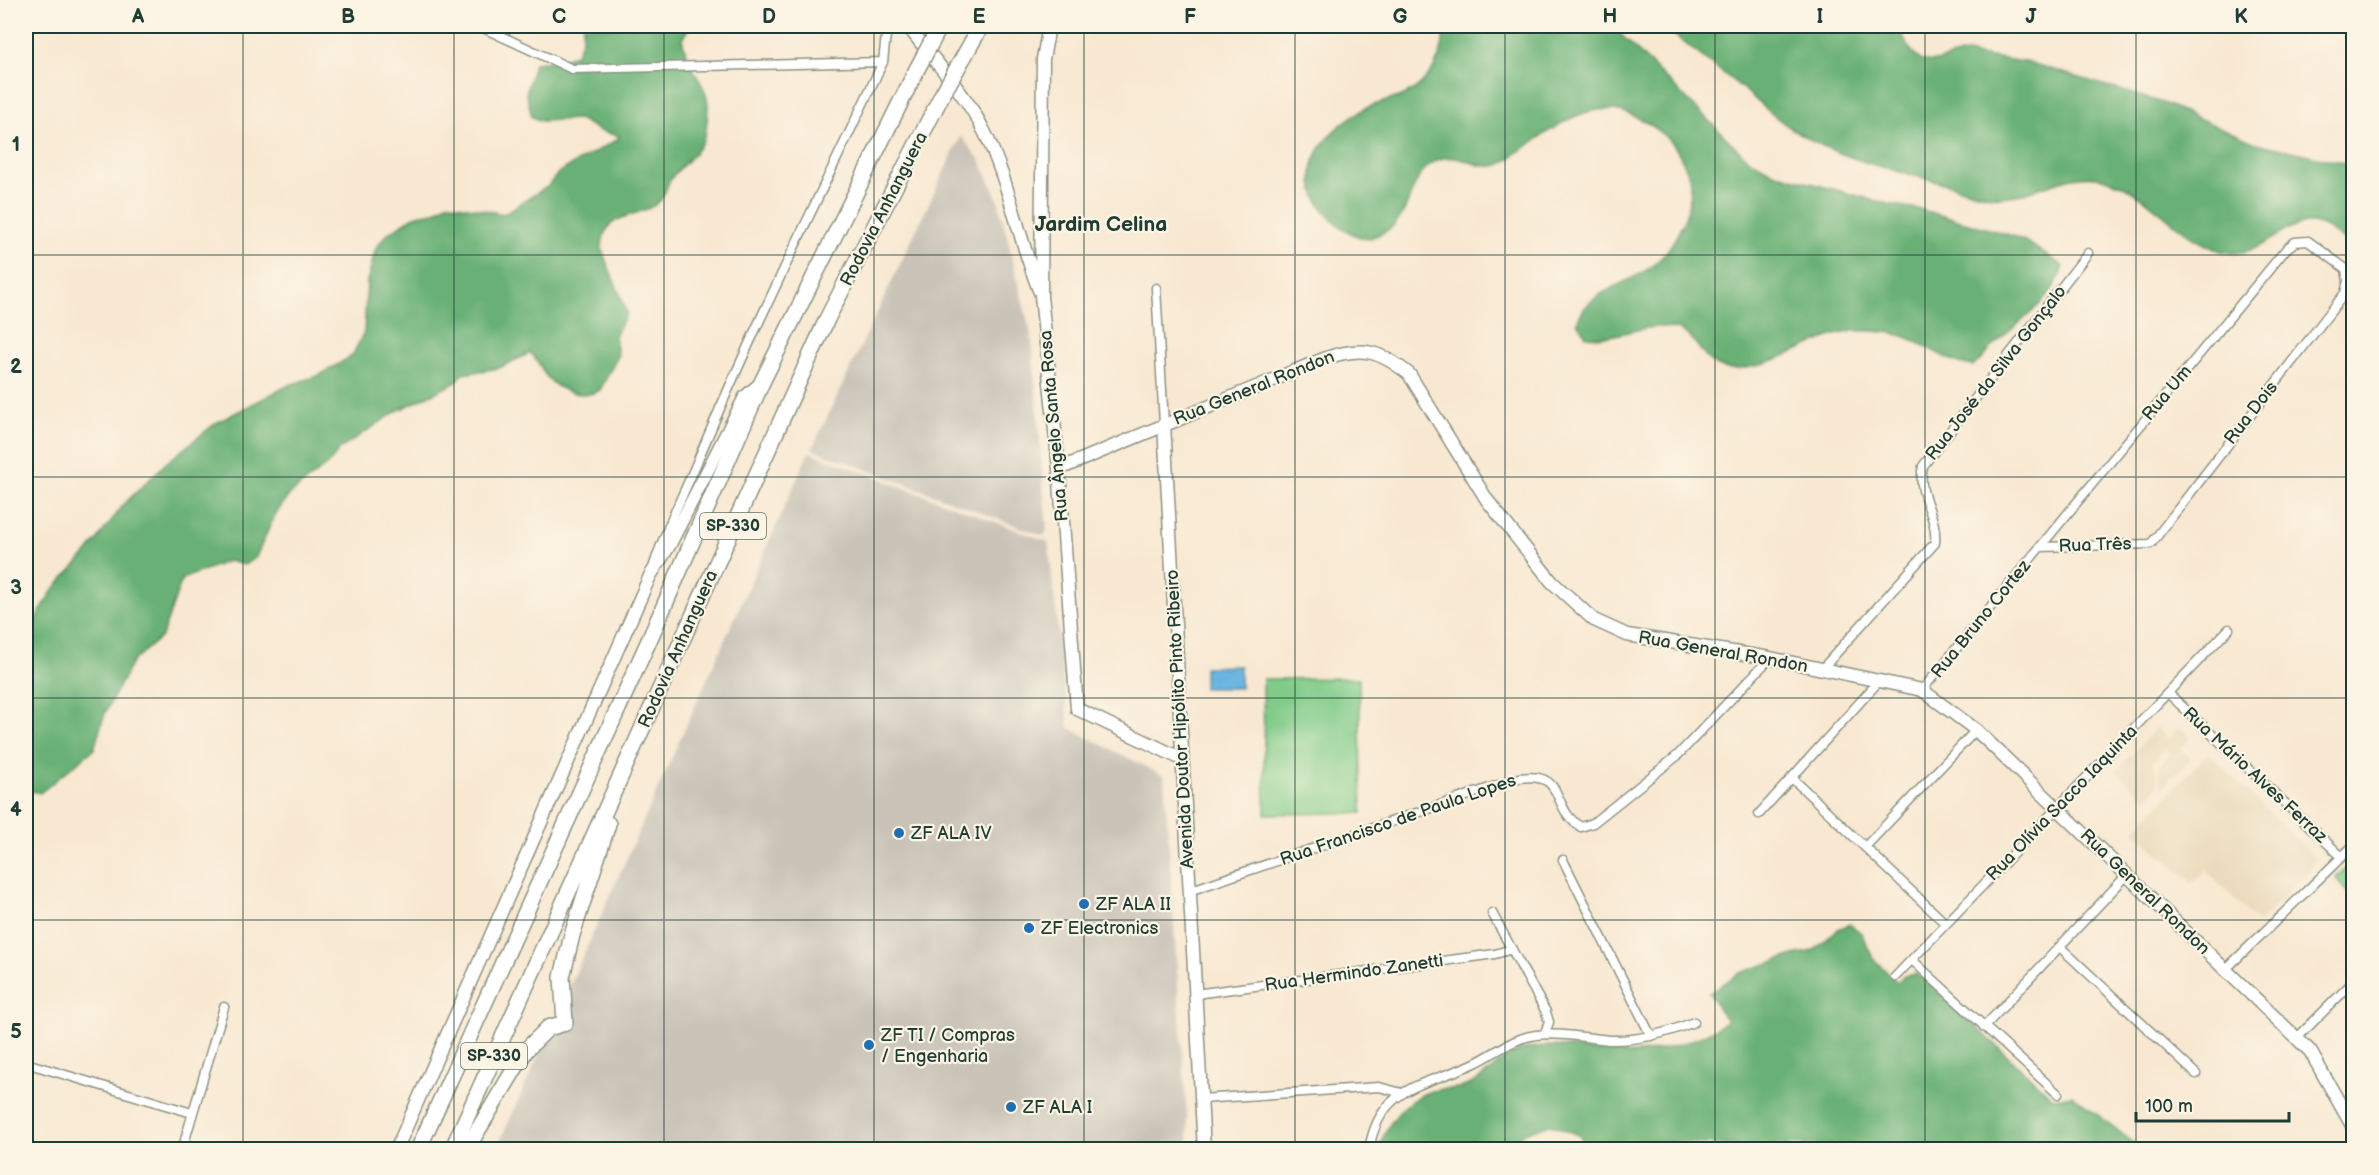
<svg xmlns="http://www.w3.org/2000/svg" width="2379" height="1175" viewBox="0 0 2379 1175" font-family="'Balsamiq Sans',sans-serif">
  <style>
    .built { fill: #e9d9ba }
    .industrial { fill: #c9c3b8 }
    .green { fill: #81cc89; stroke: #50845e; stroke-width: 1.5 }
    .forest { fill: #68b075; stroke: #447654; stroke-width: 1.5 }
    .water { fill: #67b5e1; stroke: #43798a; stroke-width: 1.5 }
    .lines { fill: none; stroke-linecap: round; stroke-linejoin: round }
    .street-casing { stroke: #8c9282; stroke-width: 11 }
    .secondary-casing { stroke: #8c9282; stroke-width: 15 }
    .highway-casing { stroke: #8c9282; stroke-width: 18 }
    .street { stroke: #fff; stroke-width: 8 }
    .secondary { stroke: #fff; stroke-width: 12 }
    .highway { stroke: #fff; stroke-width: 15 }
    .highway-bridge-casing { stroke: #8c9282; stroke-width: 18; stroke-linecap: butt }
    .highway-bridge { stroke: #fff; stroke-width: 15 }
    .grid { fill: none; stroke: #1f3d34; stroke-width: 1.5; stroke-opacity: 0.55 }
    .poi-dot { fill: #1f6fb2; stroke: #fcf5e5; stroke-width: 2 }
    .labels { text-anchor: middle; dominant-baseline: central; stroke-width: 4.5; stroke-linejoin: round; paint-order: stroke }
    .shield { fill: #fcf5e5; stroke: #617469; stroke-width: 1.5 }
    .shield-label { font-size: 16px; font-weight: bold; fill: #1f3d34 }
    .street-label { font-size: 18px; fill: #1f3d34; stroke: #fcf5e5 }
    .poi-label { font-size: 18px; fill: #1f3d34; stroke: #fcf5e5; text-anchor: start }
    .quarter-label { font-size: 21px; font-weight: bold; fill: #1f3d34; stroke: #fcf5e5 }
    .neatline { fill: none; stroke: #1f3d34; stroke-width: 2 }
    .grid-label { font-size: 20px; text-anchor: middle; font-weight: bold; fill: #1f3d34 }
  </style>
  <rect width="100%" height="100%" fill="#fcf5e5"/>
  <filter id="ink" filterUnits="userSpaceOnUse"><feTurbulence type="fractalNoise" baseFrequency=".0167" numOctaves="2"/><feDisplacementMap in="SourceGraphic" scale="12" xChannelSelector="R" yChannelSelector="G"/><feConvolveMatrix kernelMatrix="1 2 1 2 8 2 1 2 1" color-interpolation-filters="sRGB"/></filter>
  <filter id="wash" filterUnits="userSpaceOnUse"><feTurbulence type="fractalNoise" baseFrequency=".008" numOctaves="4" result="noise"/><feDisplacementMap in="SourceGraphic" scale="24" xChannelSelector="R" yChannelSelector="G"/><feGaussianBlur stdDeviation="1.35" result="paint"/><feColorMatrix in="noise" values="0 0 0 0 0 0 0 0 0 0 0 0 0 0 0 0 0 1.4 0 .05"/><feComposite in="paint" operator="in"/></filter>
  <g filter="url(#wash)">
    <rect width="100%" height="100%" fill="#f8e8d1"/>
    <path class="built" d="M2157,727L2168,739L2179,727L2191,738L2180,749L2191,759L2162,788L2158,767L2170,754L2165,749L2152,763L2156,768L2158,786L2146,800L2116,771Z
      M2208,753L2315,857L2311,870L2258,923L2206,871L2192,883L2134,831Z"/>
    <path class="industrial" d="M961,136L980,160L998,200L1032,339L1047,530L1044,536L812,449Z
      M809,452L1048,542L1069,728L1164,776L1189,1149L496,1150Z"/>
    <path class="green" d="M1359,678L1362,813L1265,814L1263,679Z
      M2353,860V899L2336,878Z"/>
    <path class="forest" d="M583,26H690L682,39C684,46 686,54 689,61C695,76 708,89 708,106C707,150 698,147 673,176C667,183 666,194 660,201C640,220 602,209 602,249C602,253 624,303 627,313L615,336L618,356L600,390C584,399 559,392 547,377C540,369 539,360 530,353L499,368L462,374L457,382L397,411L340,449L327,465L289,495L275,515L256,557L244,565L228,561L182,579L162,636L133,661L105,713L94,749L40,793L26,790V635L53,590L88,552L123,505L166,463L216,423L289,385L320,375L352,356L364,332L367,281L376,248L387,234L417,215L434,212L448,203L504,214L548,186L559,172L618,139L619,136L600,131L579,119L541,121L532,117L526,93L534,63L561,60L576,54L582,39Z
      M1442,26H1612L1748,159L1774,173L1888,204L1919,209L2010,235L2025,241L2063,266C2054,300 2021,320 1996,343C1988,351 1983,359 1973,366C1941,362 1917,335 1885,332C1874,331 1863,330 1853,331C1813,337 1777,367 1736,369C1698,371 1703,335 1675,329C1644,321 1617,341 1586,336L1577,322C1588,290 1625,286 1651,267C1667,255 1679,234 1686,215C1695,188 1689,169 1675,147C1666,133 1650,124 1636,117C1591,94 1553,129 1517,153C1511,157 1505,163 1498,165C1477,172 1458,149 1436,161C1410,174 1413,205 1395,224C1388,232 1377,236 1367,239C1343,233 1327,220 1316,197C1300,159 1331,128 1363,110C1375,103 1389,101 1402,96C1428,85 1448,53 1442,26Z
      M1663,26H1897L1910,49L1921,61H1936L1965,53L2031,63L2163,103L2256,143L2353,165V247C2342,239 2325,223 2310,223C2280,223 2260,262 2221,251C2175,237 2149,189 2102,178C2063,169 2030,202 1991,196C1975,194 1959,187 1943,183C1892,170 1839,159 1794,130C1777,120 1763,106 1748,93C1720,70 1691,49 1663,26Z
      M1850,924L1861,933L1873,958L1897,982L1904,976L1916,974L1924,978L2053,1098L2072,1095L2142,1149L1960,1150L1929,1145L1882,1144L1743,1146L1651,1141L1592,1150L1578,1135L1550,1124L1522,1134L1511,1149L1379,1150C1385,1124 1406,1099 1431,1091C1442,1088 1453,1090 1463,1087C1486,1080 1501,1055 1524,1049C1555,1041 1585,1051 1615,1053C1651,1056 1699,1042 1727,1021L1709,993L1740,973L1793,955L1813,951L1838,929Z"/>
    <path class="water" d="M1240,666V688H1204V667Z"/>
  </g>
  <g filter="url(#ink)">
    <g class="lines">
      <defs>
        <path id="street" d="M479,26L572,69L883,62
          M1156,288L1164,424
          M2345,293L2354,302
          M654,565C666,527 685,492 700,455C756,322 821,193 883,62L887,26
          M1822,669L1935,543C1938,513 1916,497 1923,466L2088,253
          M1922,690L2287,248L2295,242L2308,241L2346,269L2348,281L2345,293L2151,544L2040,547
          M2168,693L2342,857
          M1792,778L1946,924
          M1759,814L1879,681
          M1865,847L1976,730
          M1563,860L1651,1036
          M1189,891L1519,778C1568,771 1549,808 1581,827L1593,823L1677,756L1770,658
          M1492,913L1546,1012L1549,1022L1545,1034
          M2060,947L2196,1074
          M1912,960L2058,1094
          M2226,969L2354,845
          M1895,977L2229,629
          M1195,994L1495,954L1512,949
          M1984,1027L2127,875
          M2297,1038L2354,981
          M26,1063L192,1113
          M1201,1099L1379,1087L1402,1093
          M182,1150L224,1007
          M1369,1150C1380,1083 1427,1086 1475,1063C1496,1053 1512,1038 1536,1035C1560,1032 1586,1038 1609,1040C1638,1041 1667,1033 1694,1022"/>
        <path id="secondary" d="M908,26C933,60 964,91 983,129C1009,180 1018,237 1039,290
          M1049,26L1043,59L1041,296L1059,469L1077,709L1182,759
          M1164,424L1204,1150
          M1059,469L1326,358C1362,346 1379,350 1409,374L1487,500L1552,582L1594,620L1627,635L1770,658L1922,690L1976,730L2310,1051L2354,1129
          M396,1150L650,576L669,546L745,397L761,383"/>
        <path id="highway" d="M963,58L981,26
          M418,1150L651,636L762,382L917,69
          M452,1150L827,319L942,95
          M466,1150L526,1050L548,1028L565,1023L562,977L572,935L608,824"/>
      </defs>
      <use href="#street" class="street-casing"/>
      <use href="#secondary" class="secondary-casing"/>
      <use href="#highway" class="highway-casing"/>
      <use href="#street" class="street"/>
      <use href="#secondary" class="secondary"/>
      <use href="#highway" class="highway"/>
      <defs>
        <path id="highway-bridge" d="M917,69L938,30
          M942,95L963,58"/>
      </defs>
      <use href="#highway-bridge" class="highway-bridge-casing"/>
      <use href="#highway-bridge" class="highway-bridge"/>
    </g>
  </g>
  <path class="grid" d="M243,26V1150M454,26V1150M664,26V1150M874,26V1150M1084,26V1150M1295,26V1150M1505,26V1150M1715,26V1150M1925,26V1150M2136,26V1150M26,255H2354M26,477H2354M26,698H2354M26,920H2354"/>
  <g class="poi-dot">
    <circle cx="899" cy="833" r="6"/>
    <circle cx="1084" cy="904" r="6"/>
    <circle cx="1029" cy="928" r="6"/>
    <circle cx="869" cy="1045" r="6"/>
    <circle cx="1011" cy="1107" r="6"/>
  </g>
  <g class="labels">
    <g class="shield">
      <rect x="700" y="513" width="66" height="26" rx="4.5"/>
      <rect x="461" y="1043" width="66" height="26" rx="4.5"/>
    </g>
    <g class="shield-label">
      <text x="733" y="526">SP-330</text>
      <text x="494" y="1056">SP-330</text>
    </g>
    <g class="street-label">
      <text transform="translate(884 209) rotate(-63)">Rodovia Anhanguera</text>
      <text transform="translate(1996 373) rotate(-52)">Rua José da Silva Gonçalo</text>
      <text transform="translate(1254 388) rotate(-22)">Rua General Rondon</text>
      <text transform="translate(2167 393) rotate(-50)">Rua Um</text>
      <text transform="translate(2251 413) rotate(-52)">Rua Dois</text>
      <text transform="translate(1054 426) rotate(-95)">Rua Ângelo Santa Rosa</text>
      <text transform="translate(2095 545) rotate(-2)">Rua Três</text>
      <text transform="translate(1981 619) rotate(-51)">Rua Bruno Cortez</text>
      <text transform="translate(678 649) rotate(-66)">Rodovia Anhanguera</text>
      <text transform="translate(1723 652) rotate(10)">Rua General Rondon</text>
      <text transform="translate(1180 719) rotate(-93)">Avenida Doutor Hipólito Pinto Ribeiro</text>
      <text transform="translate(2255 775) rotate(43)">Rua Mário Alves Ferraz</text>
      <text transform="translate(2062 803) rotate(-46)">Rua Olívia Sacco Iaquinta</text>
      <text transform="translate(1398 820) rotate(-19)">Rua Francisco de Paula Lopes</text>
      <text transform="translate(2145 892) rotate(44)">Rua General Rondon</text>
      <text transform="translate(1354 973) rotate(-8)">Rua Hermindo Zanetti</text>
    </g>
    <g class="poi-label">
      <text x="911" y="833">ZF ALA IV</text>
      <text x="1096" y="904">ZF ALA II</text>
      <text x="1041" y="928">ZF Electronics</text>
      <text x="881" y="1035">ZF TI / Compras<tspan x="881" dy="21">/ Engenharia</tspan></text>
      <text x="1023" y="1107">ZF ALA I</text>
    </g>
    <g class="quarter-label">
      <text x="1101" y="224">Jardim Celina</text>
    </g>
  </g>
  <rect width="2379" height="1175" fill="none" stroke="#fcf5e5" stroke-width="66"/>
  <path d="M2136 1112v9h153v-9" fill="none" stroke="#1f3d34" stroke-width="3"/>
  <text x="2145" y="1112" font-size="18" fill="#1f3d34" stroke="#fcf5e5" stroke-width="4.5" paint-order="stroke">100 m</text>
  <rect x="33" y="33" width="2313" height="1109" class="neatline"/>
  <g class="grid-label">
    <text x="138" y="23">A</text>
    <text x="348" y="23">B</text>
    <text x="559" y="23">C</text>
    <text x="769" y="23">D</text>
    <text x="979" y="23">E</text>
    <text x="1190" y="23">F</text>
    <text x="1400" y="23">G</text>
    <text x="1610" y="23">H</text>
    <text x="1820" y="23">I</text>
    <text x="2031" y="23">J</text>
    <text x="2241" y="23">K</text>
    <text x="16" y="151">1</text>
    <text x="16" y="373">2</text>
    <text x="16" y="594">3</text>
    <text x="16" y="816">4</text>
    <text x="16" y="1038">5</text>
  </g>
</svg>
